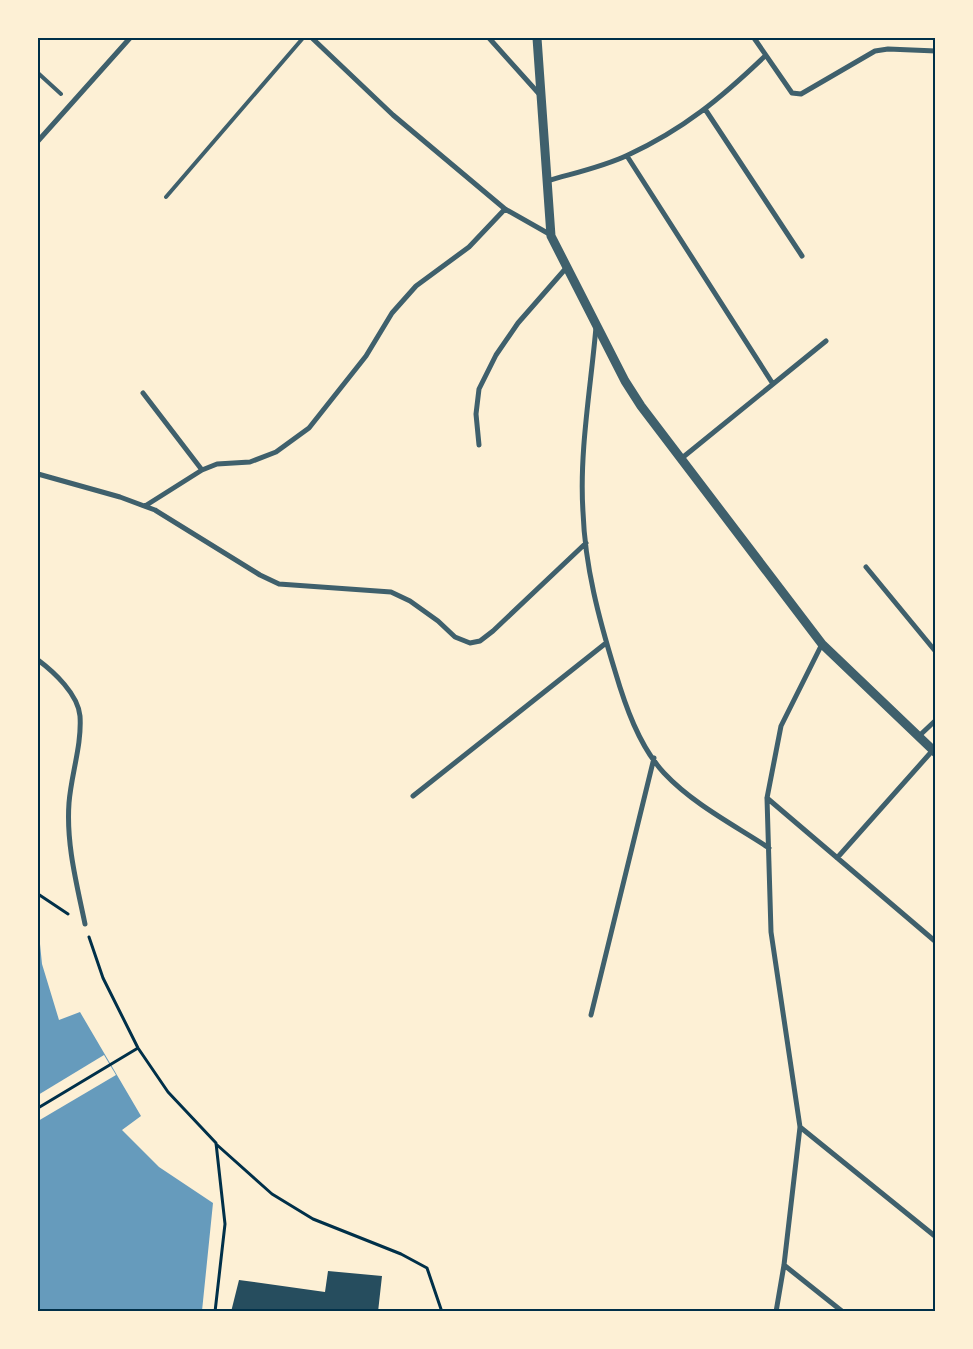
<svg xmlns="http://www.w3.org/2000/svg" width="973" height="1349" viewBox="0 0 973 1349" font-family="'PT Sans Narrow',sans-serif">
  <style>
    .water { fill: #669bbc }
    .pier { fill: #fdf0d5 }
    .building { fill: #264d5e }
    .lines { fill: none; stroke-linecap: round; stroke-linejoin: round }
    .path { stroke: #003049; stroke-width: 3 }
    .service { stroke: #3f606c; stroke-width: 4 }
    .minor { stroke: #3f606c; stroke-width: 5 }
    .tertiary { stroke: #3f606c; stroke-width: 9 }
    .neatline { fill: none; stroke: #003049; stroke-width: 2 }
  </style>
  <rect width="100%" height="100%" fill="#fdf0d5"/>
  <path class="water" d="M38,924L42,964L59,1020L80,1012L141,1116L122,1130L159,1167L213,1203L202,1311H38Z"/>
  <path class="pier" d="M104,1055L116,1075L38,1121V1095Z"/>
  <path class="building" d="M328,1271L382,1276L378,1312H231L239,1280L325,1292Z"/>
  <g class="lines">
    <path class="path" d="M38,894L68,914
      M89,937L103,978L138,1048L168,1092L216,1143L225,1224L215,1312
      M38,1108L138,1048
      M216,1144L272,1194L313,1219L401,1254L427,1268L442,1312"/>
    <path class="service" d="M38,73L61,94
      M166,197L303,38"/>
    <path class="minor" d="M312,38L393,115L505,209L551,235
      M489,38L541,96
      M754,38L792,93L801,94L875,51L888,49L936,51
      M705,109L802,256
      M38,141L130,38
      M627,156L773,384
      M547,181C574,173 603,167 628,155C684,129 721,98 765,56
      M596,327C591,386 579,452 583,512C585,567 599,619 615,671C625,705 639,746 664,773C693,804 734,825 769,848
      M143,393L202,470
      M479,445L476,414L479,389L496,355L518,323L567,267
      M682,458L826,341
      M38,474L120,497L155,510L260,575L279,584L391,592L410,601L438,621L455,637L470,643L480,641L493,631L586,543
      M145,506L202,470L217,464L250,462L276,452L309,428L366,356L392,313L416,286L469,247L505,209
      M866,567L936,652
      M38,660C54,672 78,694 80,716C82,745 71,775 69,803C66,844 77,885 85,924
      M919,736L936,720
      M413,796L606,643
      M767,798L936,942
      M837,858L933,750
      M591,1015L654,758
      M800,1127L936,1237
      M784,1265L843,1312
      M776,1312L784,1265L800,1127L771,932L767,798L781,726L822,644"/>
    <path class="tertiary" d="M537,38L551,236L625,381L641,406L822,644L936,753"/>
  </g>
  <rect width="973" height="1349" fill="none" stroke="#fdf0d5" stroke-width="78"/>
  <rect x="39" y="39" width="895" height="1271" class="neatline"/>
</svg>
